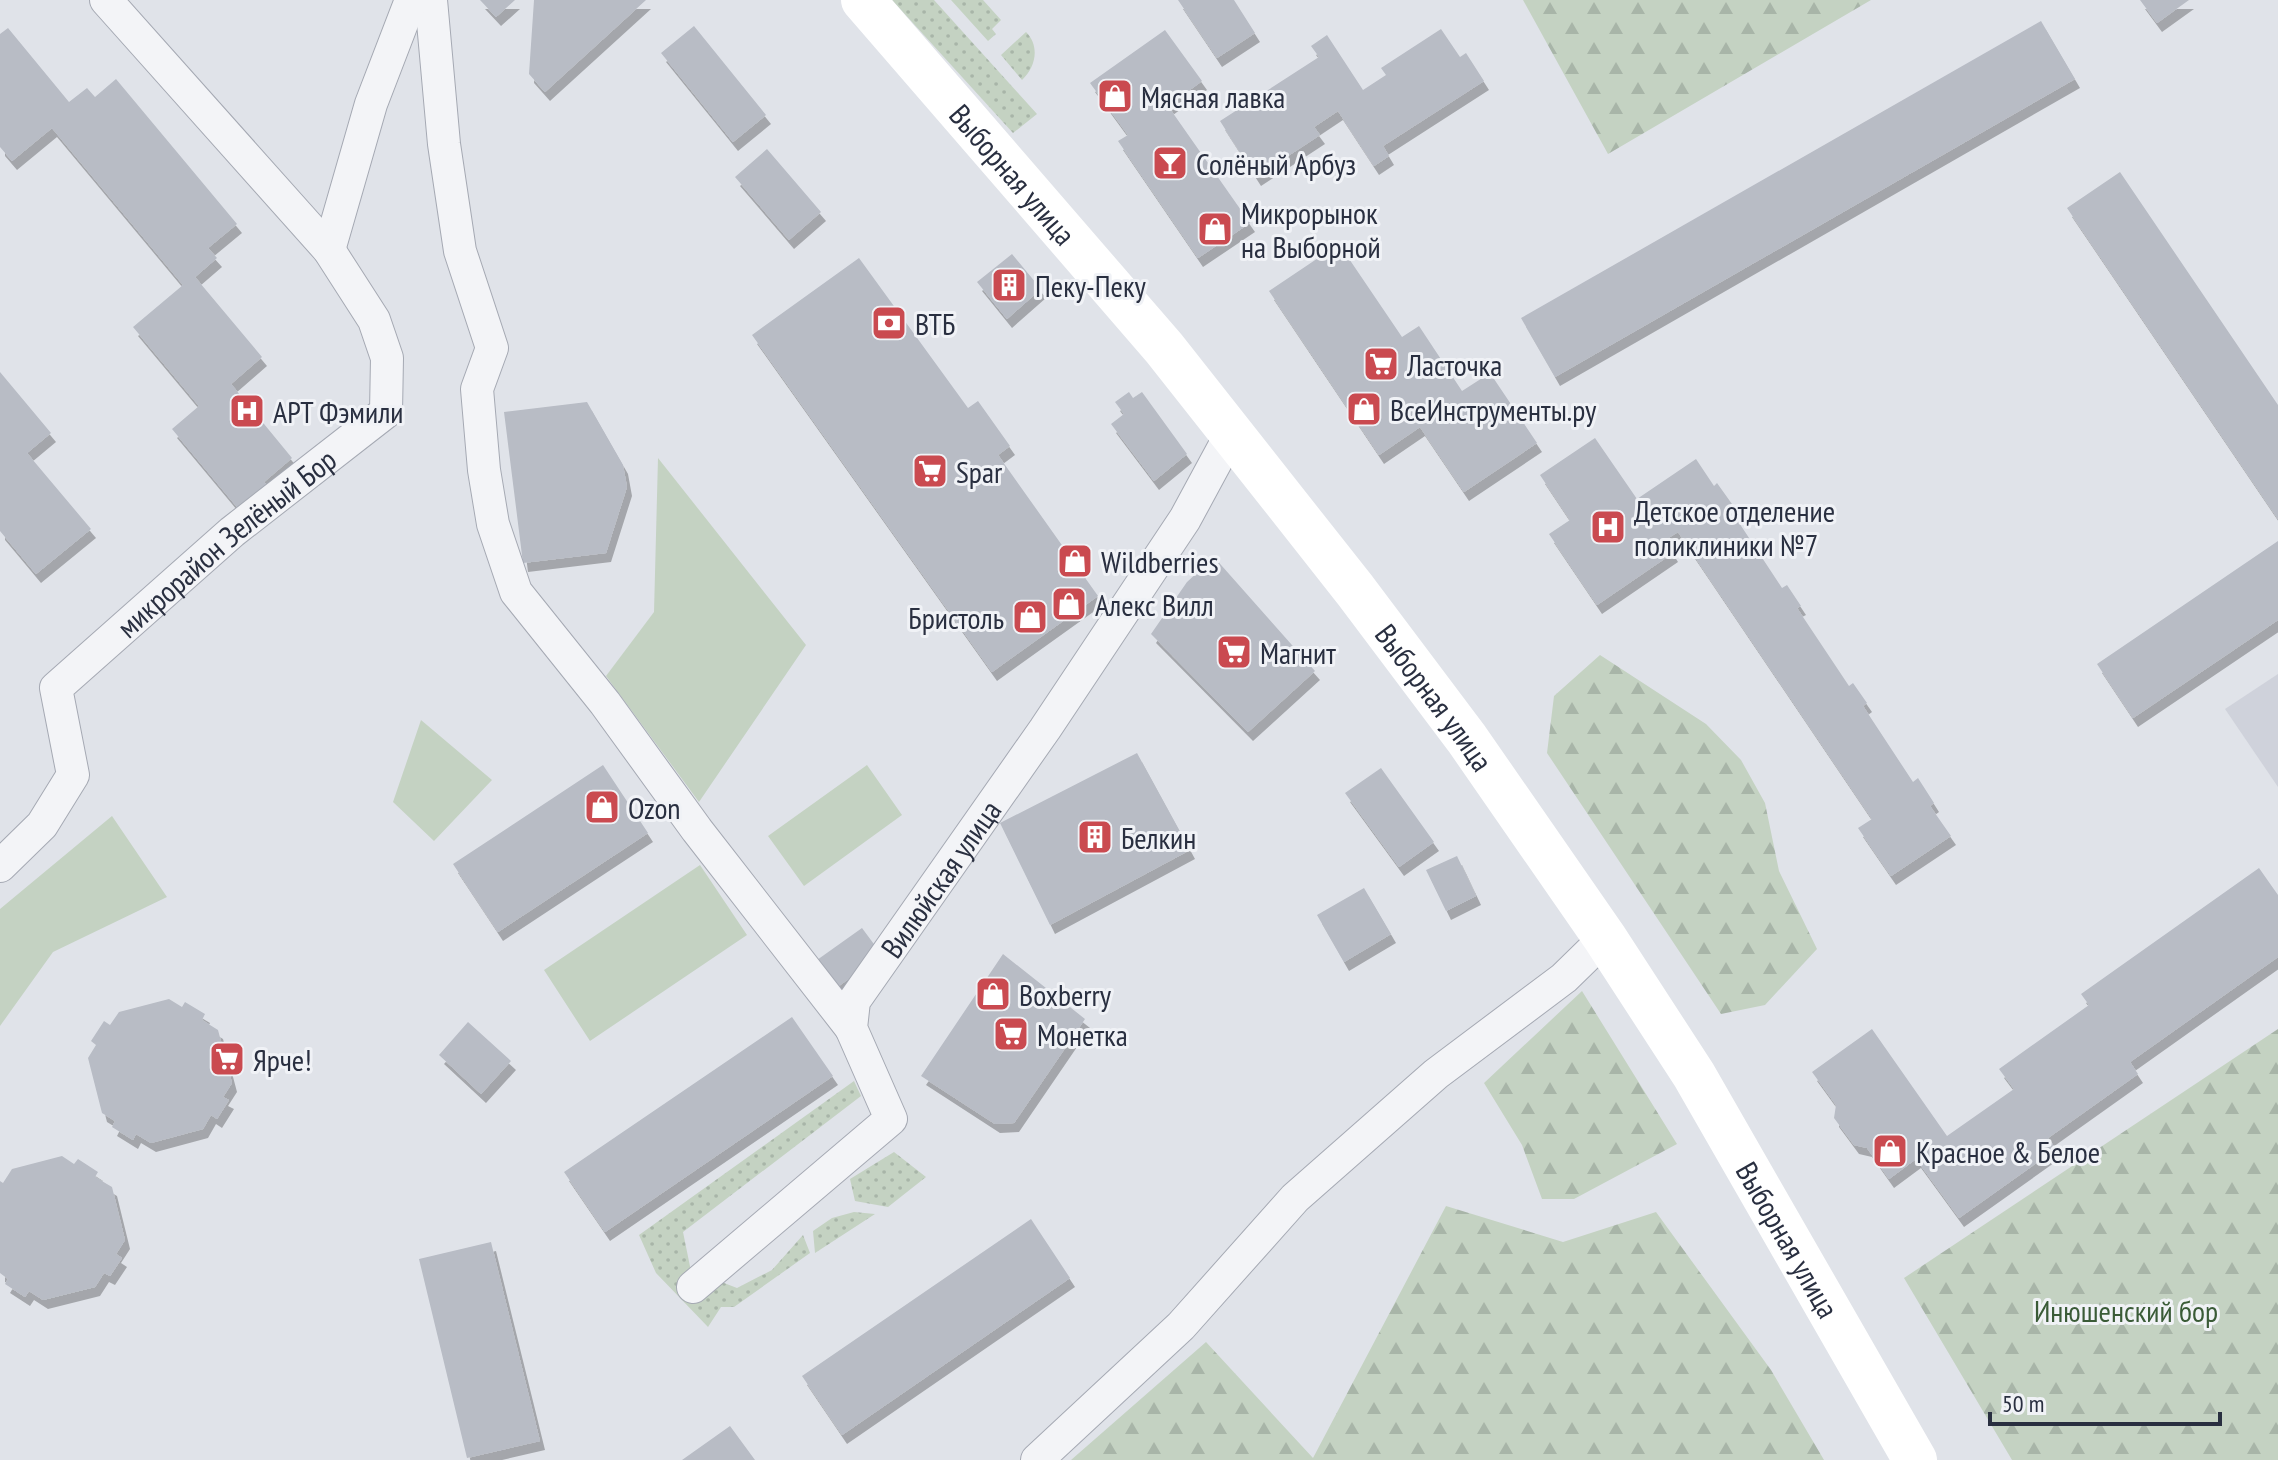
<svg xmlns="http://www.w3.org/2000/svg" width="2278" height="1460" viewBox="0 0 2278 1460" font-family="'PT Sans Narrow',sans-serif">
  <style>
    .built { fill: #cfd2db }
    .grass { fill: url(#grass-dots) }
    .forest { fill: url(#forest-firs) }
    .green { fill: #c4d2c2 }
    .building { fill: #b8bcc5; filter: url(#shadow) }
    .lines { fill: none; stroke-linecap: round; stroke-linejoin: round }
    .minor-casing { stroke: #a5a9b3; stroke-width: 34 }
    .minor { stroke: #f3f4f7; stroke-width: 32 }
    .secondary { stroke: #fff; stroke-width: 44 }
    .labels { text-anchor: middle; dominant-baseline: central; stroke-width: 6; stroke-linejoin: round; paint-order: stroke }
    .poi-label { font-size: 30px; fill: #292f40; stroke: #f0f2f6; text-anchor: start }
    .street-label { font-size: 30px; fill: #292f40; stroke: #f0f2f6 }
    .park-label { font-size: 30px; fill: #3a5b37; stroke: #f0f2f6 }
  </style>
  <defs>
    <pattern id="grass-dots" width="8" height="8" patternUnits="userSpaceOnUse" patternTransform="scale(2)"><rect width="8" height="8" fill="#c4d2c2"/><path d="M2 2h.1M6 6h.1" fill="none" stroke="#a8b5a8" stroke-width="1.8" stroke-linecap="round"/></pattern>
    <pattern id="forest-firs" width="22" height="20" patternUnits="userSpaceOnUse" patternTransform="scale(2)"><rect width="22" height="20" fill="#c4d2c2"/><path d="M5 1l3.5 6h-7zM16 11l3.5 6h-7z" fill="#a8b5a8"/></pattern>
    <filter id="shadow"><feDropShadow dx="5" dy="9" stdDeviation="0" flood-color="#0004"/></filter>
  </defs>
  <rect width="100%" height="100%" fill="#e0e3e9"/>
  <path class="built" d="M2278,674V787L2225,709Z"/>
  <path class="grass" d="M892,0H934L1037,114L1013,133Z
    M951,0H983L1001,20L992,29L996,34L988,41Z
    M1026,32C1040,46 1036,67 1022,80L1001,55Z
    M854,1081L861,1096L683,1232L694,1286L706,1276L737,1288L772,1270L803,1235L810,1253L734,1307H721L708,1327L656,1273L639,1235Z
    M894,1152L926,1177L888,1207L855,1201L850,1179Z
    M854,1212L875,1214L815,1253L813,1231L832,1218Z"/>
  <path class="forest" d="M1523,0H1871L1608,154Z
    M1600,655L1706,724L1741,760L1765,803L1779,871L1817,949L1765,1005L1721,1014L1547,753L1554,696Z
    M1582,991L1677,1144L1574,1199H1542L1522,1145L1484,1083Z
    M2278,1029V1460H2012L1904,1278Z
    M1446,1206L1563,1242L1656,1212L1771,1370L1824,1460H1071L1206,1342L1313,1458Z"/>
  <path class="green" d="M658,458L806,645L699,802L606,676L654,612Z
    M421,720L492,780L434,841L393,802Z
    M867,765L902,815L804,886L768,836Z
    M112,816L167,897L53,952L0,1026V909Z
    M700,865L747,935L590,1041L544,970Z"/>
  <path class="building" d="M480,0H515L496,17Z
    M534,0H646L545,92L529,74Z
    M1178,0H1234L1255,33L1217,58Z
    M2140,0H2189L2157,23Z
    M2041,21L2075,79L1555,377L1521,318Z
    M694,26L766,115L733,142L661,53Z
    M8,28L69,102L87,88L95,97L116,79L237,224L208,248L217,258L195,277L262,357L231,384L292,458L264,482L271,490L242,513L172,429L199,406L133,327L183,285L52,128L12,161L0,147V34Z
    M1441,29L1460,57L1466,53L1484,81L1383,146L1389,156L1374,166L1338,111L1314,127L1320,135L1256,177L1220,121L1319,57L1311,46L1327,35L1363,90L1386,75L1381,68Z
    M1165,30L1202,81L1168,106L1250,223L1198,258L1118,141L1128,135L1090,83Z
    M767,149L821,212L789,240L735,177Z
    M2120,172L2278,405V519L2067,208Z
    M1339,244L1402,337L1419,326L1462,391L1490,373L1537,443L1464,492L1420,427L1379,455L1269,291Z
    M1012,254L1041,289L1007,319L977,282Z
    M859,258L968,408L978,401L1010,446L998,455L1098,596L992,672L752,335Z
    M0,372L51,433L27,453L91,529L36,574L0,531Z
    M1129,392L1133,398L1142,392L1187,454L1154,481L1111,424L1124,414L1115,402Z
    M587,402L623,465L627,487L606,553L523,563L504,412Z
    M1595,438L1637,499L1696,459L1714,486L1717,483L1732,504L1728,506L1782,588L1787,585L1801,606L1797,608L1849,686L1853,683L1867,703L1863,706L1913,782L1918,778L1934,803L1930,806L1951,836L1891,876L1858,828L1872,819L1678,532L1665,540L1673,553L1597,605L1549,534L1570,520L1540,475Z
    M2278,541V620L2133,718L2097,664Z
    M1214,557L1315,671L1248,732L1151,634L1187,582Z
    M1137,753L1190,850L1050,925L1000,823Z
    M603,765L648,833L498,932L453,864Z
    M1381,768L1434,842L1399,867L1345,793Z
    M1457,856L1476,896L1446,911L1426,870Z
    M2259,868L2278,895V957L2130,1062L2138,1074L2048,1138L2056,1149L1959,1218L1916,1159L1889,1179L1867,1148L1854,1145L1834,1118L1836,1105L1812,1072L1872,1029L1947,1136L2014,1089L1999,1069L2089,1005L2081,994Z
    M1364,888L1391,934L1344,962L1317,915Z
    M862,928L882,955L836,988L817,960Z
    M1003,954L1085,1019L1014,1123L995,1124L921,1076Z
    M169,999L182,1007L185,1002L205,1014L202,1020L218,1030L232,1083L223,1097L229,1100L217,1119L211,1115L203,1129L151,1143L136,1134L133,1140L112,1127L115,1121L102,1113L88,1058L96,1045L91,1041L104,1021L110,1025L119,1012Z
    M792,1017L833,1076L605,1232L564,1172Z
    M468,1022L511,1061L481,1094L439,1055Z
    M62,1156L74,1164L78,1159L98,1172L95,1177L112,1187L125,1240L116,1254L122,1258L110,1276L104,1273L95,1287L43,1300L29,1291L25,1297L5,1284L8,1279L0,1273V1181L3,1183L12,1169Z
    M1031,1219L1070,1278L842,1435L802,1376Z
    M491,1242L540,1441L467,1458L419,1259Z
    M730,1426L755,1460H682Z"/>
  <g class="lines">
    <defs>
      <g id="minor">
        <path d="M431,0L444,144L460,251L492,348L477,389L484,470L493,524L516,592L605,703L697,830L851,1028"/>
        <path d="M329,250L371,104L411,0"/>
        <path id="s1" d="M0,866L42,825L73,775L56,688L232,532L386,412L387,358L374,320L329,250L106,0"/>
        <path id="s2" d="M693,1287L891,1119L851,1028L854,1001L1045,729L1185,519L1232,432"/>
        <path d="M1037,1460L1181,1326L1295,1198L1436,1074L1564,978L1605,938"/>
      </g>
    </defs>
    <use href="#minor" class="minor-casing"/>
    <use href="#minor" class="minor"/>
    <path class="secondary" id="s3" d="M863,0L1164,348L1355,590L1467,739L1605,938L1694,1075L1915,1460"/>
  </g>
  <defs>
    <symbol id="shop-square" viewBox="-11 -11 22 22"><rect x="-9" y="-9" width="18" height="18" rx="4" fill="#ca4a50" stroke="#f0f2f6"/><path d="M-5-2.5h2.3a2.7 3.5 0 0 1 5.4 0H5L5.5 6h-11ZM-1.5-2.5h3a1.5 2.3 0 0 0-3 0Z" fill="#fff"/></symbol>
    <symbol id="bar-square" viewBox="-11 -11 22 22"><rect x="-9" y="-9" width="18" height="18" rx="4" fill="#ca4a50" stroke="#f0f2f6"/><path d="M-6-5H6L.8 .8V4.5H3.5V6h-7V4.5H-.8V.8Z" fill="#fff"/></symbol>
    <symbol id="building-square" viewBox="-11 -11 22 22"><rect x="-9" y="-9" width="18" height="18" rx="4" fill="#ca4a50" stroke="#f0f2f6"/><path d="M-4-6H4V6H1V3H-1V6H-4ZM-2.5-4.3h1.7v1.8h-1.7ZM.8-4.3h1.7v1.8H.8ZM-2.5-1h1.7V.8h-1.7ZM.8-1h1.7V.8H.8Z" fill="#fff"/></symbol>
    <symbol id="bank-square" viewBox="-11 -11 22 22"><rect x="-9" y="-9" width="18" height="18" rx="4" fill="#ca4a50" stroke="#f0f2f6"/><path d="M-6-4H6V4H-6ZM0-2.3a2.3 2.3 0 1 0 0 4.6a2.3 2.3 0 1 0 0-4.6Z" fill="#fff"/></symbol>
    <symbol id="supermarket-square" viewBox="-11 -11 22 22"><rect x="-9" y="-9" width="18" height="18" rx="4" fill="#ca4a50" stroke="#f0f2f6"/><path d="M-6-5.5h2.5l.6 2H6L4.5 2H-2.5L-4.4-4H-6ZM-1.5 3.2a1.3 1.3 0 1 0 .1 0ZM3 3.2a1.3 1.3 0 1 0 .1 0Z" fill="#fff"/></symbol>
    <symbol id="hospital-square" viewBox="-11 -11 22 22"><rect x="-9" y="-9" width="18" height="18" rx="4" fill="#ca4a50" stroke="#f0f2f6"/><path d="M-5-5h3v3.5h4V-5h3V5h-3V1.5h-4V5h-3Z" fill="#fff"/></symbol>
  </defs>
  <g fill-rule="evenodd">
    <use href="#shop-square" x="1095" y="76" width="40" height="40"/>
    <use href="#bar-square" x="1150" y="143" width="40" height="40"/>
    <use href="#shop-square" x="1195" y="209" width="40" height="40"/>
    <use href="#building-square" x="989" y="265" width="40" height="40"/>
    <use href="#bank-square" x="869" y="303" width="40" height="40"/>
    <use href="#supermarket-square" x="1361" y="344" width="40" height="40"/>
    <use href="#shop-square" x="1344" y="389" width="40" height="40"/>
    <use href="#hospital-square" x="227" y="391" width="40" height="40"/>
    <use href="#supermarket-square" x="910" y="451" width="40" height="40"/>
    <use href="#hospital-square" x="1588" y="507" width="40" height="40"/>
    <use href="#shop-square" x="1055" y="541" width="40" height="40"/>
    <use href="#shop-square" x="1049" y="584" width="40" height="40"/>
    <use href="#shop-square" x="1010" y="597" width="40" height="40"/>
    <use href="#supermarket-square" x="1214" y="632" width="40" height="40"/>
    <use href="#shop-square" x="582" y="787" width="40" height="40"/>
    <use href="#building-square" x="1075" y="817" width="40" height="40"/>
    <use href="#shop-square" x="973" y="974" width="40" height="40"/>
    <use href="#supermarket-square" x="991" y="1014" width="40" height="40"/>
    <use href="#supermarket-square" x="207" y="1039" width="40" height="40"/>
    <use href="#shop-square" x="1870" y="1131" width="40" height="40"/>
  </g>
  <g class="labels">
    <g class="poi-label">
      <text x="1141" y="96">Мясная лавка</text>
      <text x="1196" y="163">Солёный Арбуз</text>
      <text x="1241" y="212">Микрорынок<tspan x="1241" dy="34">на Выборной</tspan></text>
      <text x="1035" y="285">Пеку-Пеку</text>
      <text x="915" y="323">ВТБ</text>
      <text x="1407" y="364">Ласточка</text>
      <text x="1390" y="409">ВсеИнструменты.ру</text>
      <text x="273" y="411">АРТ Фэмили</text>
      <text x="956" y="471">Spar</text>
      <text x="1634" y="510">Детское отделение<tspan x="1634" dy="34">поликлиники №7</tspan></text>
      <text x="1101" y="561">Wildberries</text>
      <text x="1095" y="604">Алекс Вилл</text>
      <text x="1004" y="617" text-anchor="end">Бристоль</text>
      <text x="1260" y="652">Магнит</text>
      <text x="628" y="807">Ozon</text>
      <text x="1121" y="837">Белкин</text>
      <text x="1019" y="994">Boxberry</text>
      <text x="1037" y="1034">Монетка</text>
      <text x="253" y="1059">Ярче!</text>
      <text x="1916" y="1151">Красное &amp; Белое</text>
    </g>
    <g class="street-label">
      <text stroke="none"><textPath href="#s3" startOffset="230">Выборная улица</textPath></text>
      <text stroke="none"><textPath href="#s1" startOffset="430">микрорайон Зелёный Бор</textPath></text>
      <text stroke="none"><textPath href="#s3" startOffset="902">Выборная улица</textPath></text>
      <text stroke="none"><textPath href="#s2" startOffset="536">Вилюйская улица</textPath></text>
      <text stroke="none"><textPath href="#s3" startOffset="1550">Выборная улица</textPath></text>
    </g>
    <g class="park-label">
      <text x="2126" y="1310">Инюшенский бор</text>
    </g>
  </g>
  <path d="M1990 1412v12h230v-12" fill="none" stroke="#292f40" stroke-width="4"/>
  <text x="2002" y="1412" font-size="24" fill="#292f40" stroke="#f0f2f6" stroke-width="6" paint-order="stroke">50 m</text>
</svg>
